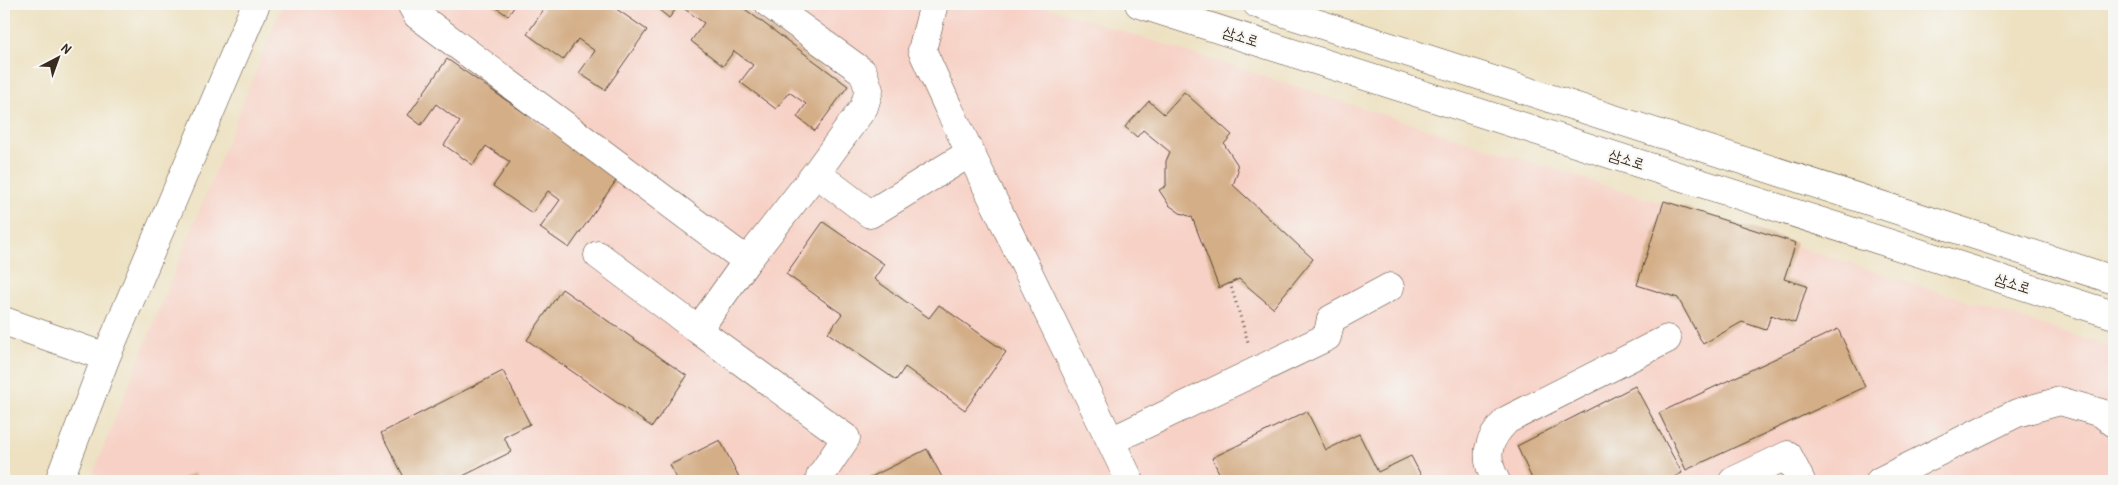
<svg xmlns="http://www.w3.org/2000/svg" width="2118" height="485" viewBox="0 0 2118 485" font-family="'Patrick Hand','Poor Story',sans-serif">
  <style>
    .built { fill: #f7d1c6 }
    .building { fill: #d4ae87 }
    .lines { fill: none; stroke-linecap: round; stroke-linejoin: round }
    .minor-casing { stroke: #564536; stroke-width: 29 }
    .path { stroke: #564536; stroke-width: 3; stroke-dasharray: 1 4; stroke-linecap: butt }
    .minor { stroke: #fff; stroke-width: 28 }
    .labels { text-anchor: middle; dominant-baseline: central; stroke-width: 4; stroke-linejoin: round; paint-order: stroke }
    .street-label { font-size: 15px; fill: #3b2a1e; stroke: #f6f6f2 }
  </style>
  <rect width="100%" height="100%" fill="#f6f6f2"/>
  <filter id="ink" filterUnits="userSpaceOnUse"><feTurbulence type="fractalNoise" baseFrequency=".02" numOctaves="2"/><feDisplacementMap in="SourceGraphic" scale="10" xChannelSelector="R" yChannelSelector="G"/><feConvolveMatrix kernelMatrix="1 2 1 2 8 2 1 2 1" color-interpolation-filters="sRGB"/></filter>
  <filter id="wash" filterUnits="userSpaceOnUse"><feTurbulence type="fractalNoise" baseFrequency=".0096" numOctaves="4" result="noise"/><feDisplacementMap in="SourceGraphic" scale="20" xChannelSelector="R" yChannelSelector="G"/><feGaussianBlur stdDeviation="1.12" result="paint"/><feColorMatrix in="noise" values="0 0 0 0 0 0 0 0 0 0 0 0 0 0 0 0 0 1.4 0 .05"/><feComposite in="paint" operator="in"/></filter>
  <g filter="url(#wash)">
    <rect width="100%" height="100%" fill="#ede1c1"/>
    <path class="built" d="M283,4H1037L2114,348V481H90Z"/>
    <g id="blocks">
      <path class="building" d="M491,4H516L508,16Z
        M538,4H609L647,30L605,90L579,73L595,51L578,39L563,60L527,34L544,9Z
        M662,4H738L848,86L815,131L797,117L806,104L789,92L776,109L740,82L753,65L734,51L723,66L691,41L704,23L679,5L669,18L658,9Z
        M447,59L618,178L569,248L540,228L560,200L548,191L532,213L493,186L510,162L486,146L473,165L444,145L460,122L436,104L421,125L408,115Z
        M1184,92L1232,135L1224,144L1237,164L1238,171L1233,185L1313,259L1273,308L1239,279L1219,288L1192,217L1180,213L1169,205L1159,190L1166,186V161L1170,152L1143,130L1137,137L1125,127L1149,101L1164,114Z
        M1664,201L1796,243L1784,279L1807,286L1795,323L1771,315L1766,330L1742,322L1703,344L1678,298L1637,285Z
        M823,222L884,264L874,279L929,318L939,305L1006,352L965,410L905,367L896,380L828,333L842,314L786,274Z
        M562,289L687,376L652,427L527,340Z
        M1838,329L1865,387L1686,470L1659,413Z
        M503,371L530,424L504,437L511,452L453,481H406L381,433Z
        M1635,386L1682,473L1666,481H1533L1517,446Z
        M1307,411L1326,450L1359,434L1378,472L1411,456L1424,481H1223L1212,458Z
        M720,440L741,481H678L670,465Z
        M927,449L944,481H863Z
        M194,473L198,481H177Z"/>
    </g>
  </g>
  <g filter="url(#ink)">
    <use href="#blocks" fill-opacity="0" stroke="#564536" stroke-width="1"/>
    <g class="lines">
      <defs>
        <path id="minor" d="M411,4L417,15L747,261L816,173L864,107L869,90L863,72L769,4
          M934,4L922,50L948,107L1130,481
          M1139,4L2114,315
          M1257,4L2114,280
          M816,173L870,214L970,153
          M598,255L698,330L747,261
          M4,321L106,357
          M698,330L846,438L820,477L823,481
          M1111,441L1327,337L1331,319L1390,287
          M59,481L106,357L256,4
          M1496,481C1483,456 1487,440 1507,420L1667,339
          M1733,481L1788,455L1801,481
          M1880,481L2017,413L2060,401L2101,413L2114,423"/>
      </defs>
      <use href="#minor" class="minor-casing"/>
      <path class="path" d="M1230,283L1248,342"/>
      <use href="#minor" class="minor"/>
    </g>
  </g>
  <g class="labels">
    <g class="street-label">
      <text transform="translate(1241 36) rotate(18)">삼소로</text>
      <text transform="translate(1627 159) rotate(18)">삼소로</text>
      <text transform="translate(2013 283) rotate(18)">삼소로</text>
    </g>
  </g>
  <rect width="2118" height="485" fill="none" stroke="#f6f6f2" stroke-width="20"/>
  <g transform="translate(58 58) rotate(41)" stroke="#f6f6f2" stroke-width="4" paint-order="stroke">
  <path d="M0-4L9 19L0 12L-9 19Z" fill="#3b2a1e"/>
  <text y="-8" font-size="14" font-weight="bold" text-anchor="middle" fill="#3b2a1e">N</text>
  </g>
</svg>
